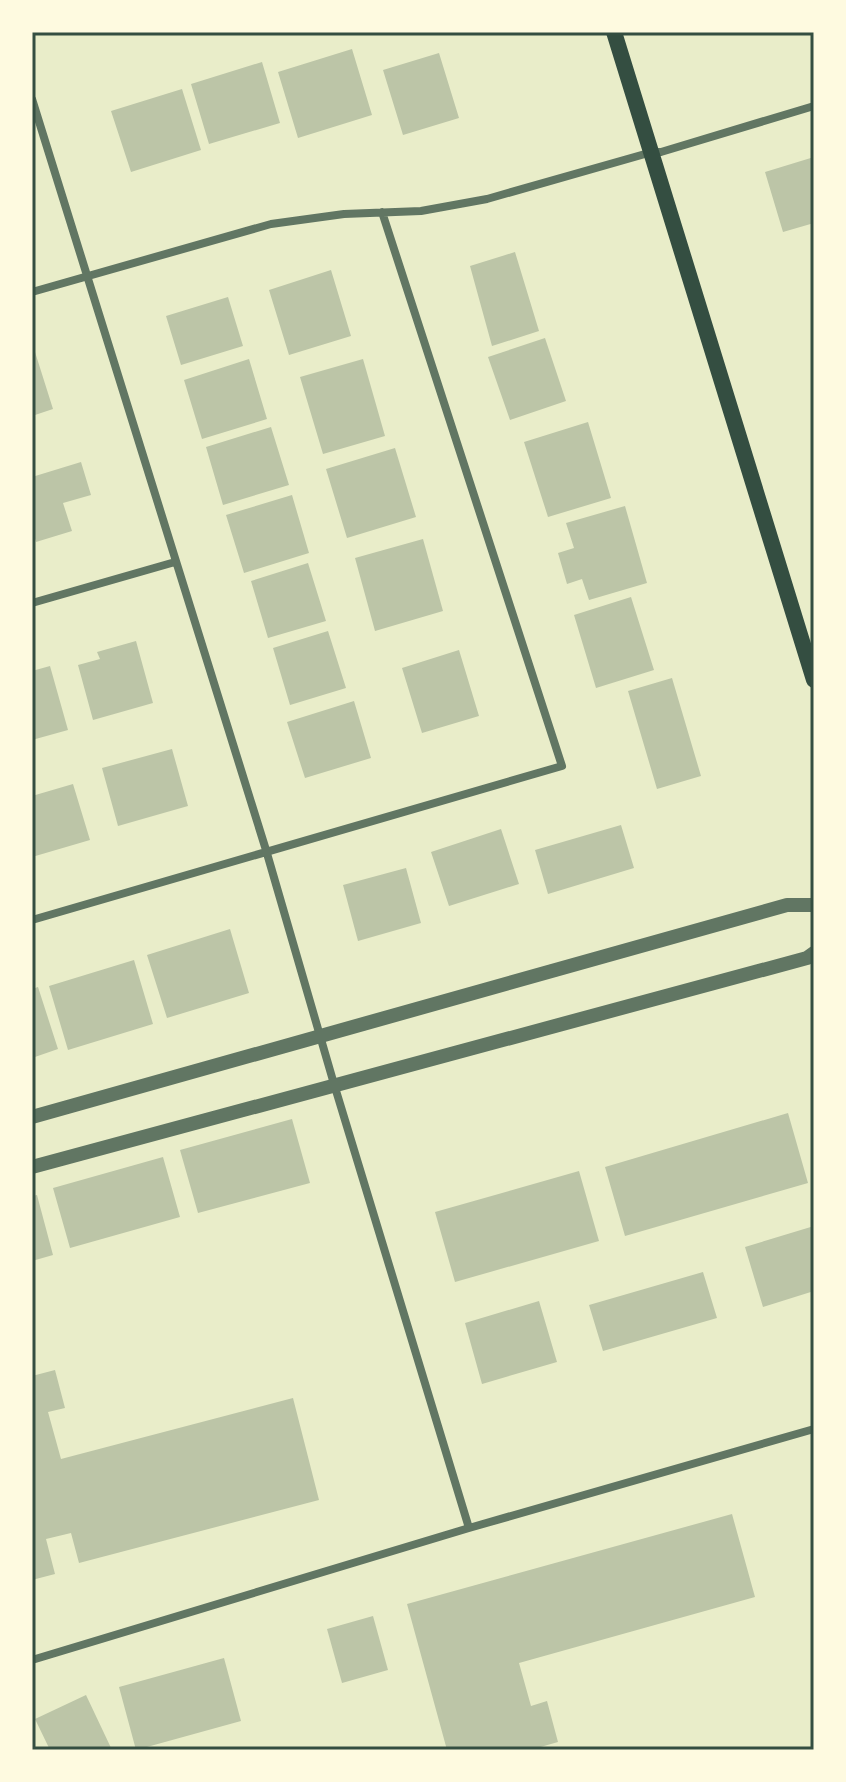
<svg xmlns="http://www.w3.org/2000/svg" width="846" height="1782" viewBox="0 0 846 1782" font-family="'PT Sans',sans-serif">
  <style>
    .building { fill: #bcc5a7 }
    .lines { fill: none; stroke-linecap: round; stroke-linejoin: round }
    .minor { stroke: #617663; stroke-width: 8 }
    .tertiary { stroke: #617663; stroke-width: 14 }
    .secondary { stroke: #344e41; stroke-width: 16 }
    .neatline { fill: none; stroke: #344e41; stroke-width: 3 }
  </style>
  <rect width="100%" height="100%" fill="#e9edc9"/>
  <path class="building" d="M352,49L372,115L298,138L278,72Z
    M439,53L459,118L403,135L383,70Z
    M262,62L280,123L209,144L191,84Z
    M182,89L201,150L131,172L111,111Z
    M814,157V223L783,232L765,172Z
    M515,252L539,331L492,346L470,266Z
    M331,270L351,336L289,355L269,290Z
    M228,297L243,346L181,365L166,316Z
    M545,338L566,401L510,420L488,357Z
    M35,352L53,409L32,416V353Z
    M249,359L267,419L202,439L184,380Z
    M363,359L385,436L323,454L300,377Z
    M588,422L611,498L548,517L524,442Z
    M271,427L289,485L223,505L206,447Z
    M395,448L416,517L347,538L326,469Z
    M81,462L91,495L63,503L72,531L36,542L32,529V477Z
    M292,495L309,553L244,573L226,515Z
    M625,506L647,583L589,600L582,579L567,584L558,553L574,548L566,523Z
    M423,539L443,611L375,631L355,558Z
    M308,563L326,621L268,638L251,581Z
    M631,597L654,670L596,688L574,615Z
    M328,631L346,688L290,705L273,648Z
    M136,641L153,703L93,720L78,665L100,659L97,652Z
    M459,650L479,716L422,733L402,668Z
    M50,666L68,730L32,740V671Z
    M672,678L701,776L657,789L628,691Z
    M354,701L371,758L305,778L287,722Z
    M172,749L188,806L118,826L102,768Z
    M73,784L90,840L32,857V796Z
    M621,825L634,868L548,894L535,850Z
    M501,829L519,884L449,906L431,852Z
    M406,868L421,923L358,941L343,885Z
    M230,929L249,993L167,1018L147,955Z
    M134,960L153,1024L68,1050L49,986Z
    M38,987L58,1049L32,1058V989Z
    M788,1113L808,1183L625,1236L605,1167Z
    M292,1119L310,1183L198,1213L180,1150Z
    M163,1157L180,1217L70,1248L53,1188Z
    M579,1171L599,1241L455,1282L435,1212Z
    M37,1195L53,1255L32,1261V1196Z
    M814,1226V1291L763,1307L745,1247Z
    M703,1272L717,1318L603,1351L589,1305Z
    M539,1301L557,1362L482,1384L465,1323Z
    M55,1370L65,1408L48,1412L61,1459L293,1398L319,1500L79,1563L71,1533L46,1539L55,1574L32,1580V1376Z
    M732,1514L755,1597L519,1663L531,1706L547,1701L558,1742L530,1750H447L407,1604Z
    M373,1616L388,1670L342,1683L327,1629Z
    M224,1658L241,1721L136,1750L119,1687Z
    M86,1695L112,1750H50L35,1719Z"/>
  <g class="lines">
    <path class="minor" d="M32,99L266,850L334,1084L469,1528
      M32,292L271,224L344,214L421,211L487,199L652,152H661L814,106
      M32,603L175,562
      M32,920L562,766L382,212
      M32,1660L469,1528L814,1429"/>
    <path class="tertiary" d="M32,1117L787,905H814
      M32,1167L807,958L814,953"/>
    <path class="secondary" d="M614,32L814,680"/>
  </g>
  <rect width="846" height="1782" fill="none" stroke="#fefae0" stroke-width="68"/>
  <rect x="34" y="34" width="778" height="1714" class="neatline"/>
</svg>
